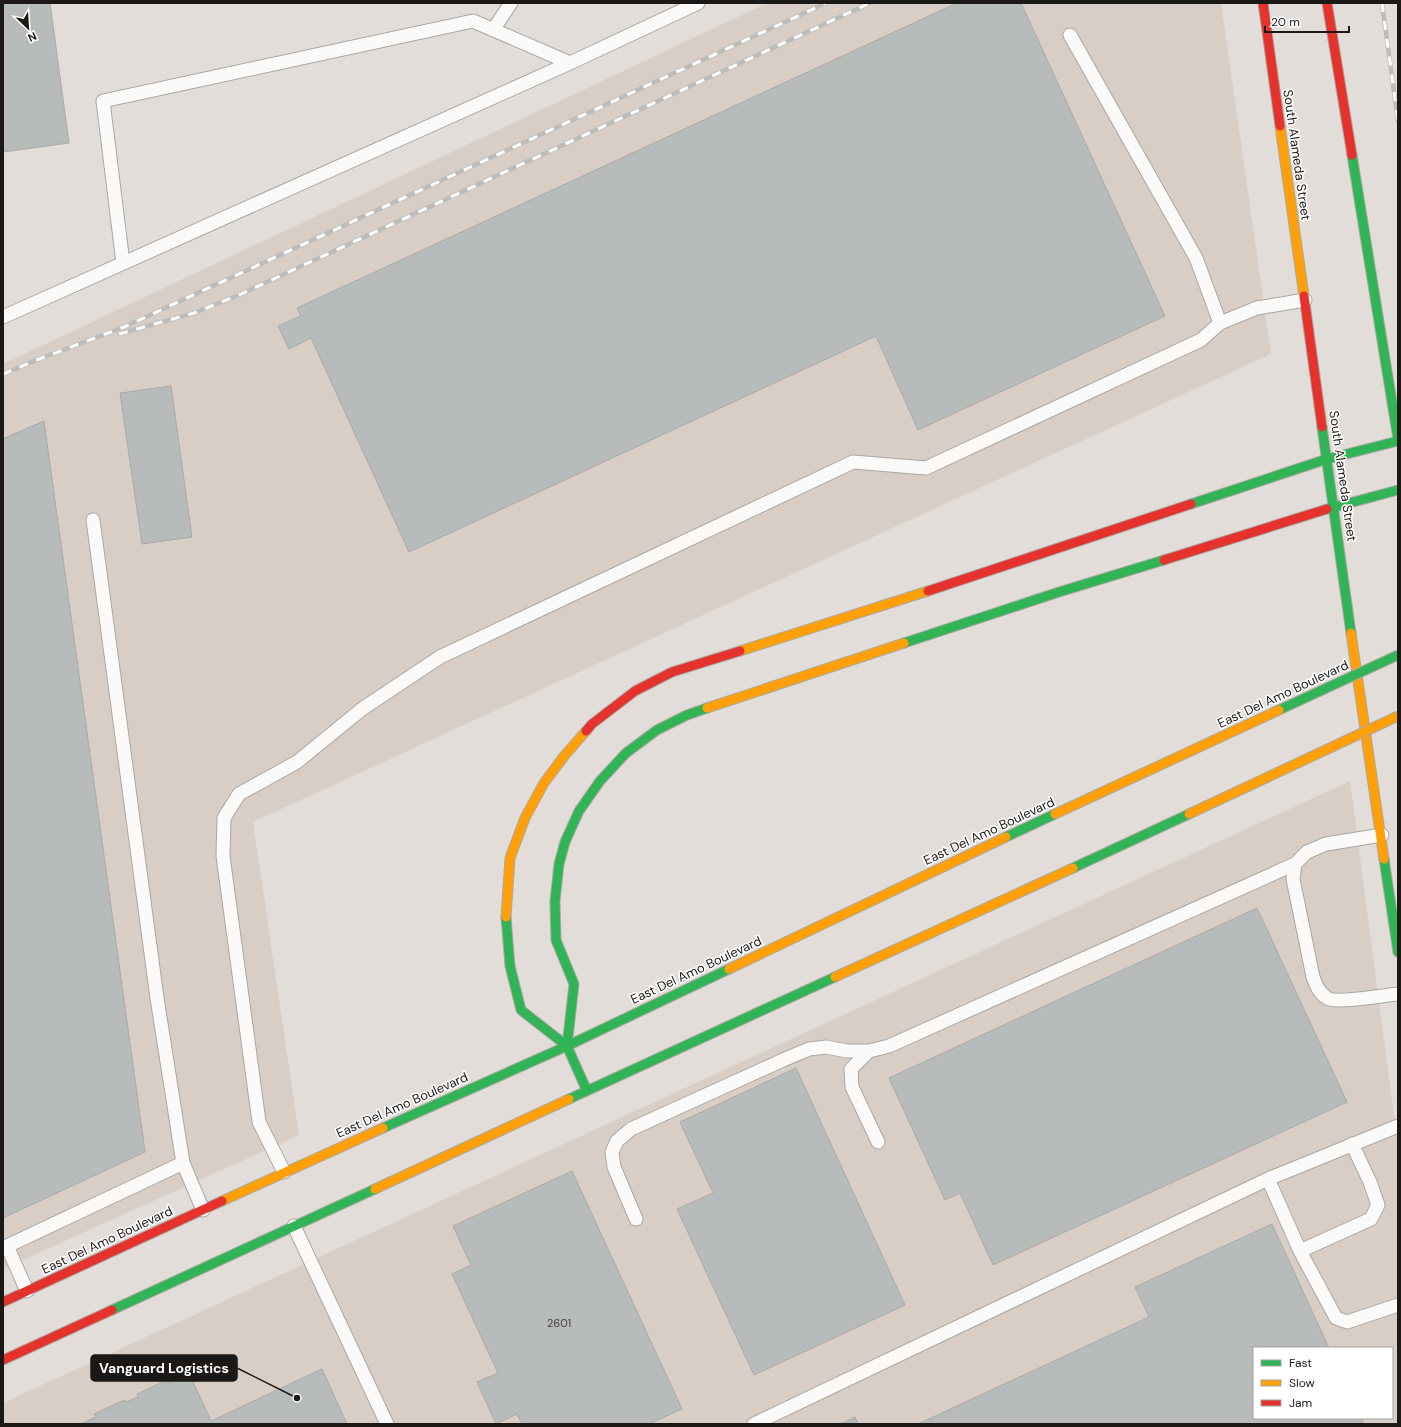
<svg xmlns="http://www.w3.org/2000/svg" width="1401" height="1427" viewBox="0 0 1401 1427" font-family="'DM Sans',sans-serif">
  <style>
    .built { fill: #d9cec5; fill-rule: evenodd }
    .building { fill: #b7bbba; stroke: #a9a9a8 }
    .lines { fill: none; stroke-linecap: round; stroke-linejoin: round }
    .lane-casing { stroke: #aaa7a3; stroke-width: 15 }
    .fast-casing { stroke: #aaa7a3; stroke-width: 11 }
    .slow-casing { stroke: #aaa7a3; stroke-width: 11 }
    .jam-casing { stroke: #aaa7a3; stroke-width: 11 }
    .lane { stroke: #fbfaf9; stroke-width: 13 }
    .fast { stroke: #30b455; stroke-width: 9 }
    .slow { stroke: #ff9f0a; stroke-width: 9 }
    .jam { stroke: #e5322d; stroke-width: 9 }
    .rail-casing { stroke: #bdbcba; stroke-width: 4.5 }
    .rail { stroke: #fff; stroke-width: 3; stroke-dasharray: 9; stroke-linecap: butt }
    .fast-bridge-casing { stroke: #aaa7a3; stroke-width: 11; stroke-linecap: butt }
    .slow-bridge-casing { stroke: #aaa7a3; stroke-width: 11; stroke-linecap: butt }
    .fast-bridge { stroke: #30b455; stroke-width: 9 }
    .slow-bridge { stroke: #ff9f0a; stroke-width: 9 }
    .labels { text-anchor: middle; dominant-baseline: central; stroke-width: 3; stroke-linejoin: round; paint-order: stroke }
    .number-label { font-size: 11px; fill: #43413e }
    .street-label { font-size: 13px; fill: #1c1815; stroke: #fff }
    .leader { fill: none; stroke: #1c1815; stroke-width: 1.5 }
    .callout-dot { fill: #1c1815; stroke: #fff; stroke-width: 1.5 }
    .callout { fill: #1c1815; stroke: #1c1815; stroke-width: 1.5 }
    .callout-label { font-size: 14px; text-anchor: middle; font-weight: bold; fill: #fff }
  </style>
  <rect width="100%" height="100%" fill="#e2ddd8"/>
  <path class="built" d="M767,3H1221L1271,354L253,822L299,1135L3,1269V364Z
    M1350,781L1398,1146V1424H3V1403ZM1254,1348H1392V1418H1254Z"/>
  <path class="building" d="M3,3H50L69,143L3,152Z
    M957,3H1021L1165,316L918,430L876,336L409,552L311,338L289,349L278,326L301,316L297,308Z
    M171,386L192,537L142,544L120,393Z
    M44,421L145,1152L3,1218V439Z
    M1257,908L1347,1102L993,1265L960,1193L945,1200L889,1078Z
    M796,1068L905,1305L754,1375L677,1209L713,1193L680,1122Z
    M572,1171L682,1409L649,1424H522L517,1414L496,1424L477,1382L498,1373L452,1274L471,1265L453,1226Z
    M1272,1224L1329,1348H1254V1418H1361L1364,1424H918L1149,1317L1135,1287Z
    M322,1369L347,1424H80L96,1417L94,1414L124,1400L126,1402L138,1397L137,1394L167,1380L169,1383L189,1373L211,1421Z
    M855,1417L858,1424H840Z"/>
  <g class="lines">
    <defs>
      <path id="lane" d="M493,30L511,3
        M1070,35L1196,258L1220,323
        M123,263L103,101L473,21L570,63
        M3,317L570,63L698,3
        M93,520L157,998L183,1163
        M1382,835L1326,844L1307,852L1295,864L1293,879L1313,977C1316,985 1319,993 1327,998C1335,1004 1385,995 1398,994
        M869,1051L851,1069L852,1087L878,1142
        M284,1172L259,1122L223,856L224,818L239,794L297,762L362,709L440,657L853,462L926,468L1201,340L1220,323L1257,308L1305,300
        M1268,1179L1300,1251L1336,1318L1347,1322L1398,1305
        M636,1219L614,1167L612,1152L617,1141L631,1129L783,1060L809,1049L826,1047L847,1051H869L889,1046L1295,864
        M294,1226L387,1424
        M7,1246L27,1291
        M3,1248L183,1163L203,1210
        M1300,1251L1371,1219L1378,1205L1370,1182L1352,1144
        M754,1424L1268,1179L1398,1126"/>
      <path id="fast" d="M1352,155L1398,439
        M1322,427L1351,633
        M1191,504L1327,459L1398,441
        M1327,509L1398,490
        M904,643L1059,592L1164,560
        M1006,837L1055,814
        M1384,859L1398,952
        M1073,868L1189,814
        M506,917L510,966L521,1010L567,1046L587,1091
        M567,1046L574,984L556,940L555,901L559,864L565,842L579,811L600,781L626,753L657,730L687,715L707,708
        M569,1099L835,977
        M383,1128L567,1046L729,969
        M112,1310L375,1189"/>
      <path id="slow" d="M1280,126L1304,296
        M1351,633L1384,859
        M740,651L928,591
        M707,708L904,643
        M506,917L510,858L525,818L544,783L565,755L586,731
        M729,969L1006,837
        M835,977L1073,868
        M375,1189L569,1099
        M222,1201L383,1128"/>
      <path id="jam" d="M1263,3L1280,126
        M1327,3L1352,155
        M1304,296L1322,427
        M1164,560L1327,509
        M928,591L1191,504
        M586,731L592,724L635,691L672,672L740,651
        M3,1302L222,1201
        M3,1360L112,1310"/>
    </defs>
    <use href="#lane" class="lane-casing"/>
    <use href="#fast" class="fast-casing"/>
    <use href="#slow" class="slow-casing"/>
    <use href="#jam" class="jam-casing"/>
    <use href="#lane" class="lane"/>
    <use href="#fast" class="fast"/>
    <use href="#slow" class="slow"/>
    <use href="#jam" class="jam"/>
    <defs>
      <path id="rail" d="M1382,3L1398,121
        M119,334L194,313L239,295L870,3
        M3,374L34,361L124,327L826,3"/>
    </defs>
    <use href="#rail" class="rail-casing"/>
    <use href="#rail" class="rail"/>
    <defs>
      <path id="fast-bridge" d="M1279,710L1398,655"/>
      <path id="slow-bridge" d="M1055,814L1279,710
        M1189,814L1398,716"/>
    </defs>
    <use href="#fast-bridge" class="fast-bridge-casing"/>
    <use href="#slow-bridge" class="slow-bridge-casing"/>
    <use href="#fast-bridge" class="fast-bridge"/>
    <use href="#slow-bridge" class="slow-bridge"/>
  </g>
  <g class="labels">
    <g class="number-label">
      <text x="559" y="1323">2601</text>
    </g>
    <g class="street-label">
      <text transform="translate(1297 155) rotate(82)">South Alameda Street</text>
      <text transform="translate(1343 476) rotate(82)">South Alameda Street</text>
      <text transform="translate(1283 694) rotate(-25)">East Del Amo Boulevard</text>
      <text transform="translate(989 831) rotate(-25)">East Del Amo Boulevard</text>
      <text transform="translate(696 970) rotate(-25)">East Del Amo Boulevard</text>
      <text transform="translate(402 1105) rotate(-24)">East Del Amo Boulevard</text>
      <text transform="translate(107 1240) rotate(-25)">East Del Amo Boulevard</text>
    </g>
  </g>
  <path class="leader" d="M297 1398L237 1368"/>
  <circle class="callout-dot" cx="297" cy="1398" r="4"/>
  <rect class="callout" x="91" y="1355" width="146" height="26" rx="4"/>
  <g class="callout-label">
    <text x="164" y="1373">Vanguard Logistics</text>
  </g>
  <rect width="1401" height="1427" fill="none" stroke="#1c1815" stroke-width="8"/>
  <rect x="1253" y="1347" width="140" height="72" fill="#ffffff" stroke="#a4a3a1"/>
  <rect x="1261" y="1360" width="20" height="6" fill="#30b455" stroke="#a4a3a1"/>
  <text x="1289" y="1367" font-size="12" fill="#1c1815">Fast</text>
  <rect x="1261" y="1380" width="20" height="6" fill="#ff9f0a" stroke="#a4a3a1"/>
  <text x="1289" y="1387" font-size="12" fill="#1c1815">Slow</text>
  <rect x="1261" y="1400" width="20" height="6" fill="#e5322d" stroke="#a4a3a1"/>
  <text x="1289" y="1407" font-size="12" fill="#1c1815">Jam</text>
  <g transform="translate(28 28) rotate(155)" stroke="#ffffff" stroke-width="3" paint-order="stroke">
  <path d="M0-3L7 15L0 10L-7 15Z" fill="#1c1815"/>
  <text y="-6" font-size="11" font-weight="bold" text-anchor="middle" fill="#1c1815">N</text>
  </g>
  <path d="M1265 26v6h84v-6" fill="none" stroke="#1c1815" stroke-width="2"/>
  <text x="1271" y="26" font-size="12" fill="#1c1815" stroke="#ffffff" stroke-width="3" paint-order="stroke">20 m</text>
</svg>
